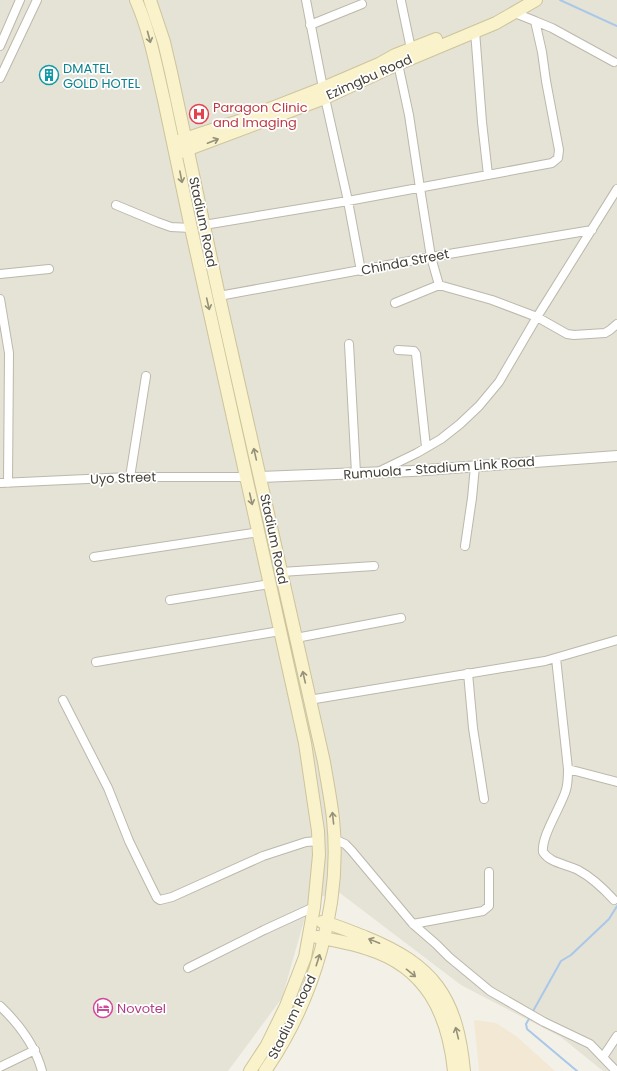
<svg xmlns="http://www.w3.org/2000/svg" width="617" height="1071" viewBox="0 0 617 1071" font-family="Poppins,sans-serif">
  <style>
    .residential { fill: #e5e2d6 }
    .commercial { fill: #f2e8d4 }
    .lines { fill: none; stroke-linecap: round; stroke-linejoin: round }
    .stream { stroke: #a9c8e9; stroke-width: 2 }
    .minor-casing { stroke: #bcb8ab; stroke-width: 10 }
    .tertiary-casing { stroke: #bcb8ab; stroke-width: 12 }
    .secondary-casing { stroke: #cdc49b; stroke-width: 14 }
    .minor { stroke: #fff; stroke-width: 8 }
    .tertiary { stroke: #fff; stroke-width: 10 }
    .secondary { stroke: #f9f2ca; stroke-width: 12 }
    .oneway { stroke: #959079 }
    .labels { text-anchor: middle; dominant-baseline: central; stroke-width: 3.5; stroke-linejoin: round; paint-order: stroke }
    .culture-label { font-size: 13px; fill: #0d838f; stroke: #fff; text-anchor: start }
    .street-label { font-size: 13px; fill: #444037; stroke: #fff }
    .health-label { font-size: 13px; fill: #be3a42; stroke: #fff; text-anchor: start }
    .hotel-label { font-size: 13px; fill: #b23c85; stroke: #fff; text-anchor: start }
  </style>
  <rect width="100%" height="100%" fill="#f2f0e7"/>
  <path class="residential" d="M0,0H617V1071H603L561,1037L461,985L336,890L309,903L282,998L228,1071H0Z"/>
  <path class="commercial" d="M474,1020L496,1023L516,1036L555,1071H479Z"/>
  <g class="lines">
    <path class="stream" d="M560,0L617,26
      M532,1013L561,961L571,955L609,919L617,906
      M530,1017L526,1024L527,1029L577,1071"/>
    <defs>
      <path id="minor" d="M306,0L323,88
        M401,1L411,49
        M535,21L552,28L614,62
        M310,25L362,4
        M475,31L482,122L488,175
        M0,46L20,0
        M397,59L409,115L420,188L431,257L439,285L492,300L537,317L567,334L574,335L605,333L610,330L617,324
        M0,78L37,0
        M325,98L348,201L361,271
        M116,205L157,222L171,227L191,228
        M204,225L348,201L552,163L558,158L559,150L546,81L542,52L535,21L515,13
        M0,274L49,269
        M219,296L431,257L592,230
        M0,299L9,353L8,483
        M395,303L439,285
        M349,344L356,473
        M398,350L414,351L416,354L426,447
        M380,471L417,453L441,439L460,424L479,406L499,382L537,317L617,189
        M130,477L146,376
        M0,483L130,477H246
        M465,546L472,498L475,466
        M94,557L259,532
        M281,572L374,566
        M170,600L270,584
        M296,638L401,618
        M556,658L568,769C568,776 568,783 566,790C561,807 541,836 543,852C550,863 566,864 578,870C591,877 604,889 614,900
        M96,662L280,631
        M468,673L473,728L484,799
        M63,700L108,788L129,841L149,882L157,898L160,900L172,897L263,856L306,842L319,841
        M309,700L545,661L617,640
        M568,769L617,782
        M334,839L345,844L351,850L413,924L436,944L449,957L490,991L544,1022L590,1044L616,1071
        M413,924L483,911L489,906V872
        M188,968L264,930L314,907
        M0,1006C19,1024 35,1045 42,1071
        M603,1057L617,1036
        M0,1067L35,1050"/>
      <path id="tertiary" d="M260,477L412,471L617,456"/>
      <path id="secondary" d="M136,0C150,32 156,66 164,100C173,143 182,185 191,228L305,743L318,831L319,855L314,907L305,957L286,1006L267,1045L250,1071
        M150,0L164,42L171,72L219,296L324,762C327,781 331,800 333,819C342,906 314,1000 265,1071
        M179,141L236,122L323,88L379,64L395,55L436,39
        M181,152L325,98L398,64L496,23L536,0
        M322,922C337,925 351,932 365,937C434,965 457,997 464,1071
        M317,937C334,940 351,943 368,949C426,967 448,1013 454,1071"/>
    </defs>
    <use href="#minor" class="minor-casing"/>
    <use href="#tertiary" class="tertiary-casing"/>
    <use href="#secondary" class="secondary-casing"/>
    <use href="#minor" class="minor"/>
    <use href="#tertiary" class="tertiary"/>
    <use href="#secondary" class="secondary"/>
  </g>
  <defs><path id="oneway-shaft" d="M-6 0H5M1.5-3L5.5 0L1.5 3" fill="none" stroke-width="1.6" stroke-linecap="round" stroke-linejoin="round"/></defs>
  <g class="oneway">
    <use href="#oneway-shaft" transform="translate(149 37) rotate(75)"/>
    <use href="#oneway-shaft" transform="translate(213 141) rotate(-21)"/>
    <use href="#oneway-shaft" transform="translate(181 177) rotate(79)"/>
    <use href="#oneway-shaft" transform="translate(208 304) rotate(77)"/>
    <use href="#oneway-shaft" transform="translate(255 454) rotate(-103)"/>
    <use href="#oneway-shaft" transform="translate(251 499) rotate(77)"/>
    <use href="#oneway-shaft" transform="translate(304 677) rotate(-103)"/>
    <use href="#oneway-shaft" transform="translate(333 818) rotate(-96)"/>
    <use href="#oneway-shaft" transform="translate(374 941) rotate(-158)"/>
    <use href="#oneway-shaft" transform="translate(318 960) rotate(-72)"/>
    <use href="#oneway-shaft" transform="translate(411 973) rotate(39)"/>
    <use href="#oneway-shaft" transform="translate(457 1033) rotate(-104)"/>
  </g>
  <defs>
    <symbol id="building-ring" viewBox="-11 -11 22 22"><circle r="9.5" fill="#fff" stroke="#0f9aa8" stroke-width="1.5"/><path d="M-4-6H4V6H1V3H-1V6H-4ZM-2.5-4.3h1.7v1.8h-1.7ZM.8-4.3h1.7v1.8H.8ZM-2.5-1h1.7V.8h-1.7ZM.8-1h1.7V.8H.8Z" fill="#0f9aa8"/></symbol>
    <symbol id="hospital-ring" viewBox="-11 -11 22 22"><circle r="9.5" fill="#fff" stroke="#e0444e" stroke-width="1.5"/><path d="M-5-5h3v3.5h4V-5h3V5h-3V1.5h-4V5h-3Z" fill="#e0444e"/></symbol>
    <symbol id="hotel-ring" viewBox="-11 -11 22 22"><circle r="9.5" fill="#fff" stroke="#d1479c" stroke-width="1.5"/><path d="M-6-4.5h1.5V1H6V5H4.5V3h-9V5H-6ZM-4 0a1.8 1.8 0 1 1 3.6 0ZM.5 0V-2.5h3Q6-2.5 6 0Z" fill="#d1479c"/></symbol>
  </defs>
  <g fill-rule="evenodd">
    <use href="#building-ring" x="38" y="64" width="22" height="22"/>
    <use href="#hospital-ring" x="188" y="103" width="22" height="22"/>
    <use href="#hotel-ring" x="92" y="997" width="22" height="22"/>
  </g>
  <g class="labels">
    <g class="culture-label">
      <text x="63" y="68">DMATEL<tspan x="63" dy="15">GOLD HOTEL</tspan></text>
    </g>
    <g class="street-label">
      <text transform="translate(369 77) rotate(-24)">Ezimgbu Road</text>
      <text transform="translate(203 222) rotate(78)">Stadium Road</text>
      <text transform="translate(405 262) rotate(-11)">Chinda Street</text>
      <text transform="translate(439 468) rotate(-4)">Rumuola - Stadium Link Road</text>
      <text transform="translate(123 478) rotate(-2)">Uyo Street</text>
      <text transform="translate(274 539) rotate(78)">Stadium Road</text>
      <text transform="translate(292 1017) rotate(-64)">Stadium Road</text>
    </g>
    <g class="health-label">
      <text x="213" y="107">Paragon Clinic<tspan x="213" dy="15">and Imaging</tspan></text>
    </g>
    <g class="hotel-label">
      <text x="117" y="1008">Novotel</text>
    </g>
  </g>
</svg>
